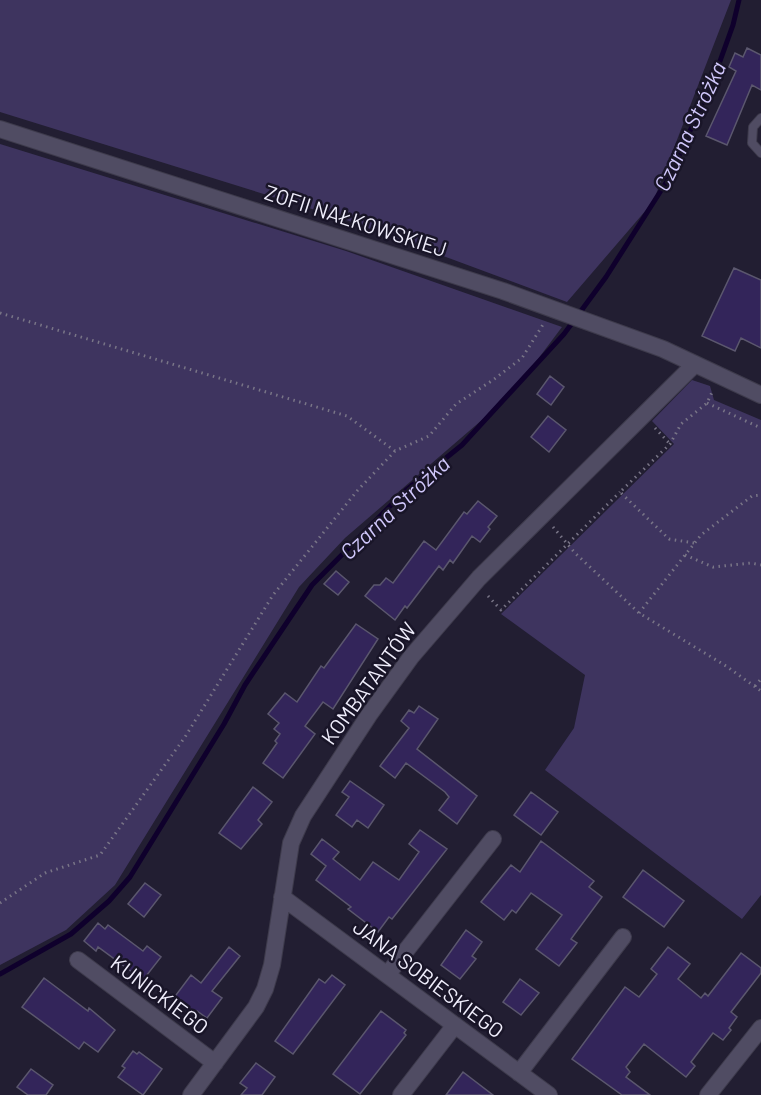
<svg xmlns="http://www.w3.org/2000/svg" width="761" height="1095" viewBox="0 0 761 1095" font-family="Barlow,sans-serif">
  <style>
    .green { fill: #3e345f }
    .lines { fill: none; stroke-linecap: round; stroke-linejoin: round }
    .stream { stroke: #0f002c; stroke-width: 5 }
    .building { fill: #33255a; stroke: #5b576e; stroke-width: 1.5 }
    .lane-casing { stroke: #3e3b4c; stroke-width: 10 }
    .street-casing { stroke: #3e3b4c; stroke-width: 18 }
    .path { stroke: #797587; stroke-width: 3; stroke-dasharray: 1.5 4.5; stroke-linecap: butt }
    .lane { stroke: #504c63; stroke-width: 8 }
    .street { stroke: #504c63; stroke-width: 16 }
    .labels { text-anchor: middle; dominant-baseline: central; stroke-width: 5; stroke-linejoin: round; paint-order: stroke }
    .street-label { font-size: 21px; fill: #f0eefc; stroke: #191528 }
    .water-label { font-size: 22px; font-style: italic; fill: #d0c7fb; stroke: #191528 }
  </style>
  <rect width="100%" height="100%" fill="#221e32"/>
  <path class="green" d="M0,0H731L653,202L567,302L341,218L0,112Z
    M0,144L346,251L562,327L511,395L345,538L299,587L115,885L66,930L0,965Z
    M692,380L710,386L714,400L761,420V895L742,919L545,770L574,728L585,675L501,614L674,444L652,421Z"/>
  <g class="lines">
    <path class="stream" d="M0,974L71,934L109,901L130,877L224,724L245,685L312,585L405,491L462,445L564,334L606,277L669,178L715,75L733,25L739,0"/>
  </g>
  <path class="building" d="M747,48L761,55V90L752,85L727,145L706,136L736,71L729,67L735,53L743,57Z
    M734,268L761,280V348L741,338L735,351L702,336Z
    M550,376L564,387L551,405L537,394Z
    M548,416L566,430L549,452L531,437Z
    M478,501L497,516L488,527L490,529L480,542L472,536L453,563L450,560L443,570L439,566L407,608L405,606L395,620L365,596L374,585H380L386,578L393,583L424,541L436,550L464,512L467,514Z
    M336,571L349,582L338,595L324,584Z
    M356,624L378,639L333,709L323,702L305,726L315,734L283,778L263,763L277,743L275,741L280,734L274,729L279,723L268,714L285,693L297,702L321,666L324,668Z
    M419,706L438,719L417,749L477,796L457,824L439,810L449,797L445,792L406,763L395,778L380,766L409,728L401,721L409,710L414,713Z
    M350,781L384,805L368,828L357,820L352,827L336,815L349,797L342,792Z
    M253,787L272,802L258,820L262,824L241,849L219,833Z
    M531,792L558,812L541,835L514,815Z
    M420,830L447,849L392,919L389,917L378,932L348,909L351,907L316,880L326,866L311,854L322,839L339,852L333,859L360,880L373,862L399,880L419,852L409,844Z
    M541,841L594,881L589,887L602,897L571,939L577,943L559,966L536,949L562,915L531,893L516,913L512,910L504,920L481,902L511,865L520,872Z
    M643,870L684,901L664,927L623,897Z
    M145,883L161,895L144,917L128,904Z
    M98,923L105,929L108,925L143,951L147,946L161,957L143,980L98,947L96,951L84,941Z
    M466,930L482,942L472,956L476,959L460,979L441,965Z
    M229,947L240,956L212,991L222,998L207,1018L197,1011L194,1015L173,999L191,975L201,983Z
    M668,947L690,964L678,979L701,998L705,993L708,996L741,953L761,968V973L731,1012L737,1017L729,1028L731,1030L723,1040L713,1033L691,1062L695,1066L686,1077L644,1044L626,1067L630,1072L626,1077L650,1095H622L572,1059L625,987L639,997L657,974L651,969Z
    M332,975L345,985L293,1054L275,1041L319,979L325,983Z
    M44,978L88,1011L89,1008L115,1030L98,1052L84,1042L79,1049L22,1007Z
    M520,979L539,993L521,1015L503,1002Z
    M381,1011L406,1030L404,1033L406,1035L360,1094L333,1074Z
    M133,1051L137,1054L139,1052L162,1069L143,1095L118,1077L125,1068L122,1066Z
    M256,1063L275,1077L262,1095H241L247,1088L240,1083Z
    M31,1069L53,1085L46,1095H28L17,1087Z
    M463,1072L493,1095H446Z"/>
  <g class="lines">
    <defs>
      <path id="lane" d="M761,118L753,127L752,143L761,153"/>
      <path id="street" d="M0,129L503,291L663,349L761,395
        M282,897L549,1095
        M78,960L215,1063
        M387,975L493,839
        M519,1073L623,937
        M191,1095L256,1007L265,989L272,965L291,843L303,816L369,715L411,657L479,578L695,364
        M401,1095L455,1025
        M708,1095L761,1028"/>
    </defs>
    <use href="#lane" class="lane-casing"/>
    <use href="#street" class="street-casing"/>
    <path class="path" d="M0,313L347,416L395,451
      M707,403L761,428
      M655,428L670,444
      M553,527L575,553L639,613L726,666L761,691
      M694,543L669,539L620,492L670,444L681,424L707,403L713,390
      M685,555L713,567L751,563L761,565
      M488,596L501,610L620,492
      M639,613L701,535L752,496L761,495
      M755,686L761,679
      M0,903L45,873L100,855L185,737L273,595L357,491L395,451L429,436L456,404L493,380L522,358L544,323"/>
    <use href="#lane" class="lane"/>
    <use href="#street" class="street"/>
  </g>
  <g class="labels">
    <g class="street-label">
      <text transform="translate(356 220) rotate(18)">ZOFII NAŁKOWSKIEJ</text>
      <text transform="translate(368 683) rotate(-54)">KOMBATANTÓW</text>
      <text transform="translate(429 978) rotate(37)">JANA SOBIESKIEGO</text>
      <text transform="translate(160 994) rotate(37)">KUNICKIEGO</text>
    </g>
    <g class="water-label">
      <text transform="translate(689 126) rotate(-65)">Czarna Stróżka</text>
      <text transform="translate(394 507) rotate(-43)">Czarna Stróżka</text>
    </g>
  </g>
</svg>
